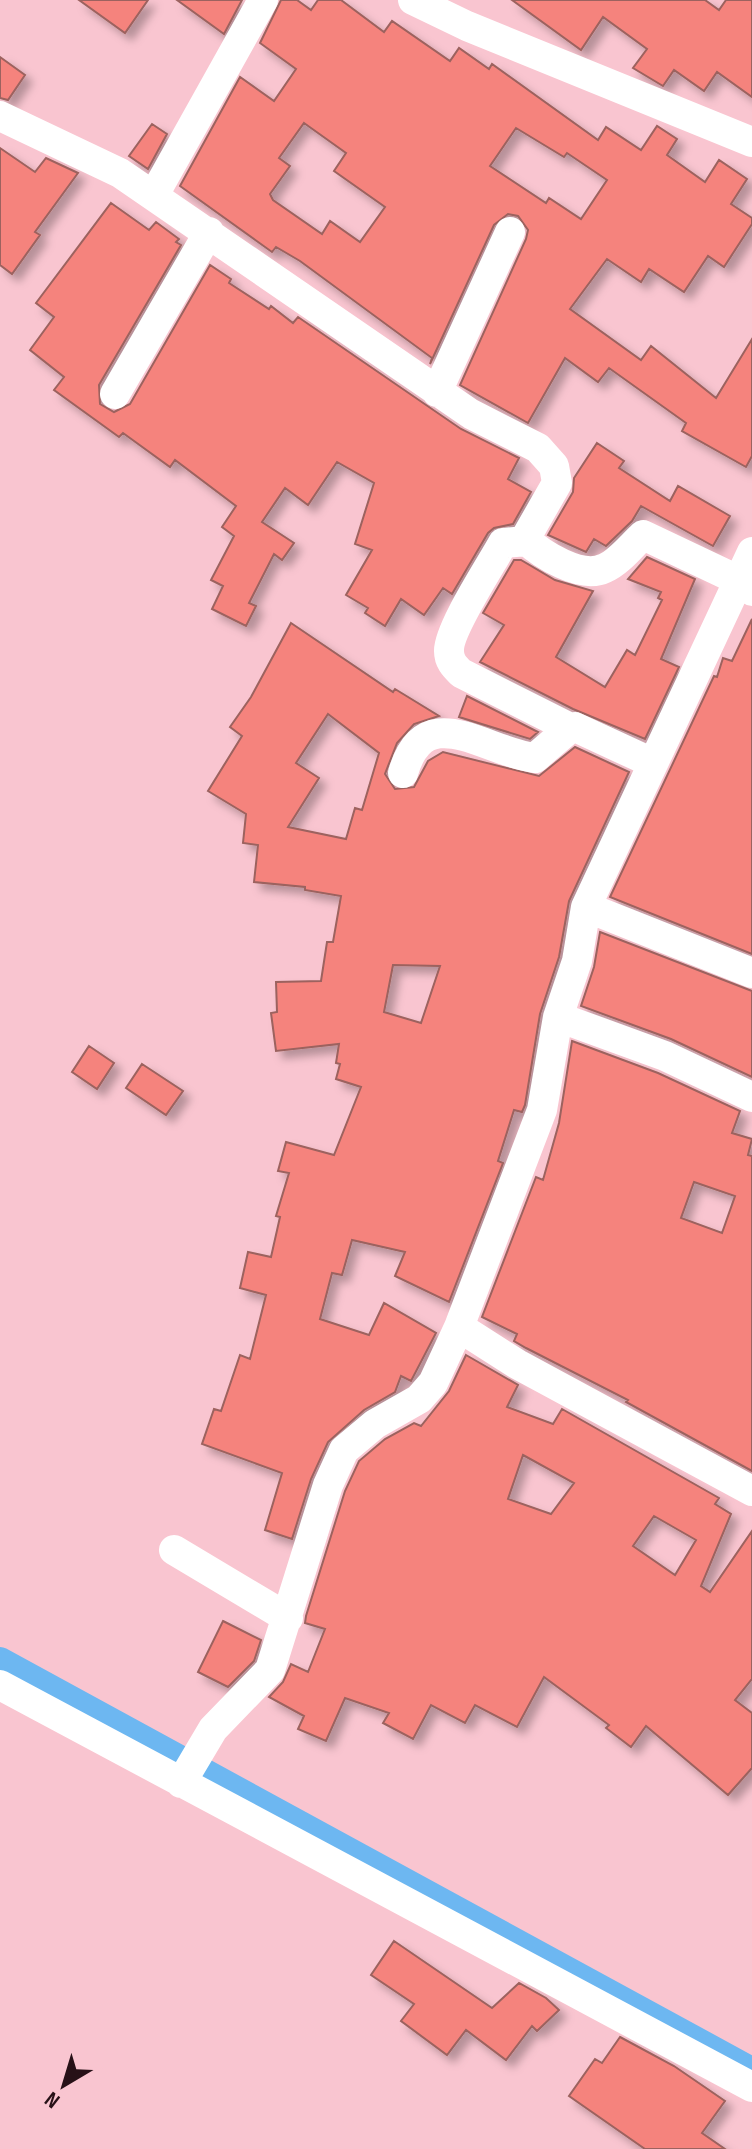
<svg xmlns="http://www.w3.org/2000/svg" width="752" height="2149" viewBox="0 0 752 2149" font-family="'Sofia Sans Condensed',sans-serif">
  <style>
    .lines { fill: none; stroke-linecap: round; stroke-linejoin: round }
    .canal { stroke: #6db7f1; stroke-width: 26 }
    .building { fill: #f5837d; stroke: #9c625e; stroke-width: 2; fill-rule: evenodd; filter: url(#shadow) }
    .street { stroke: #fff; stroke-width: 30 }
  </style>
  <defs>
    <filter id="shadow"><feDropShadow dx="7" dy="7" stdDeviation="4" flood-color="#0004"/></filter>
  </defs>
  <rect width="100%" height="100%" fill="#f9c5d0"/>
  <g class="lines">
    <path class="canal" d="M0,1660L752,2070"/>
  </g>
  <path class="building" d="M79,0H148L125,33Z
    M177,0H242L224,34Z
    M281,0H297L311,10L318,0H341L384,32L392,21L450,61L459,48L489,69L492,64L598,140L606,127L641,150L657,126L677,139L667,155L705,182L719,160L747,179L731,204L752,218V224L724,267L708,256L684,292L649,269L641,282L607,259L570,309L641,360L651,346L716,398L752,339V456L746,467L682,431L686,423L609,368L598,382L565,358L528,423L460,385L526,239L528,230L518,216L508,214L494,225L430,364L432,358L300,261L276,247L272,252L180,186L240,77L274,101L296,69L260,43ZM304,123L346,153L334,171L385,207L360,242L330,221L322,234L273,200L270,194L290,166L279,158ZM516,128L564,157L567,153L607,180L581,219L549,198L546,203L490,166Z
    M512,0H705L719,10L726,0H752V97L717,72L704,91L674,70L663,86L633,68L647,49L603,17L581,50Z
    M0,57L25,75L8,100L0,98Z
    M152,124L167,134L148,169L129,156Z
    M0,148L35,172L46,158L78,173L35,232L40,235L12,274L0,265Z
    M111,203L149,230L156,222L179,239L176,242L181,245L99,385L100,404L114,412L130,404L210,265L231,279L229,283L269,309L271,306L293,323L298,317L461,429L519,458L508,479L531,492L513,524L494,528L488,533L452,594L443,588L424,615L401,599L385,626L365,613L368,608L346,595L372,550L355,544L374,483L337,462L308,505L285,488L262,522L294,543L282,560L274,554L249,603L256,606L246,626L212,609L223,586L211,580L234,536L222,527L236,506L175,460L170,467L123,433L119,437L54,390L64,377L30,350L54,317L36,303Z
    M597,443L624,461L619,468L670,501L678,486L730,516L713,546L641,506L632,521L608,544L606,546L594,539L586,552L548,535L573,492L574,478Z
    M647,557L695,579L661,659L679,667L645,739L573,709L480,662L504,625L483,613L514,560H521L555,580L593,591L556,657L605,687L627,650L635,655L662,600L658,598L661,592L628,579Z
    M752,619V954L610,897L714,676L717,677L723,658L732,661Z
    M291,623L393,692L395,689L439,716L414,724L397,743L385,774L395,789L414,787L428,761L443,752L539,776L575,747L629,772L569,901L559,957L540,1014L525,1105L522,1112L514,1110L498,1161L503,1163L449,1302L395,1276L405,1252L352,1240L342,1275L332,1273L320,1319L369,1335L384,1303L436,1333L411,1381L401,1376L395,1392L364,1410L328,1442L311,1479L292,1539L265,1530L282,1473L202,1444L214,1409L221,1411L240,1355L250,1359L266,1295L240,1288L248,1252L271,1257L280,1217L276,1216L289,1173L278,1171L286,1142L334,1155L361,1087L336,1079L340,1064L336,1063L339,1044L276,1051L271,1013L277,1012L276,982L321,981L327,942H333L341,896L305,890V887L254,882L258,845L243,843L246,814L208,791L242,736L230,727L251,697ZM328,714L379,753L362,810L355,808L346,839L288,827L319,778L296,763ZM393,965L440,966L421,1023L384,1012Z
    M467,696L538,732L530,739L459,717Z
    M600,932L752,991V1077L671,1039L581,1006L594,967Z
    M572,1041L658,1073L740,1111L732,1133L752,1139L748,1155L752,1156V1471L626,1402L628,1400L526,1348L514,1341L517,1334L482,1317L536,1177L543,1180L559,1123ZM694,1182L735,1196L722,1233L681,1218Z
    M89,1046L114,1063L97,1089L72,1072Z
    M142,1064L183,1091L166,1115L126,1088Z
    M466,1355L518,1385L507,1407L553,1424L562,1409L719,1498L715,1504L731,1514L701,1586L710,1592L752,1531V1679L735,1700L752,1713V1768L728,1795L646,1726L631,1747L606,1728L609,1725L544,1677L517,1727L475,1705L465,1723L431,1705L413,1739L383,1723L389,1713L345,1698L326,1741L298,1729L304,1716L269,1697L283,1682L291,1664L308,1672L325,1629L305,1623L306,1616L345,1491L359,1461L385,1439L414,1423L421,1426L449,1391ZM523,1455L574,1483L551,1514L508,1499ZM654,1516L696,1540L675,1575L633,1546Z
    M223,1621L261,1640L254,1661L228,1687L198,1672Z
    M394,1941L492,2008L519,1983L546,1998L559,2010L537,2031L532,2026L506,2060L466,2030L447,2055L401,2021L414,2004L371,1975Z
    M620,2037L674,2066L725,2101L702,2133L725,2149H645L569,2096L595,2059L602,2063Z"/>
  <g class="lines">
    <path class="street" d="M413,0L467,26L752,142
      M0,116L120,173L471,414L538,448L554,466L557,483L525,539C541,554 581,580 605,568C619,562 632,545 643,535L738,580L752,591
      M154,195L263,0
      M437,392L510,232
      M115,394L209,232
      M527,541L503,543C491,565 448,630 449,651C449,661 454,666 461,673L570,728
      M403,773C425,697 484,752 535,758L570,728L575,727L653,763
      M586,907L752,973
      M558,1017L665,1056L752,1097
      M459,1327L517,1364L752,1491
      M174,1550L288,1618
      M0,1685L752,2087
      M181,1783L213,1729L270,1670L328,1485L344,1450L375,1424L419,1399L433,1383L459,1327L542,1110L558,1017L577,961L586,907L752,552"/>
  </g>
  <g transform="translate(64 2085) rotate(218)" stroke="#f9c5d0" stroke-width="6" paint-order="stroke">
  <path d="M0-6L14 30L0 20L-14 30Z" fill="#271117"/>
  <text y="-12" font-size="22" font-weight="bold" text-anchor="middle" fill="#271117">N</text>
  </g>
</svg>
